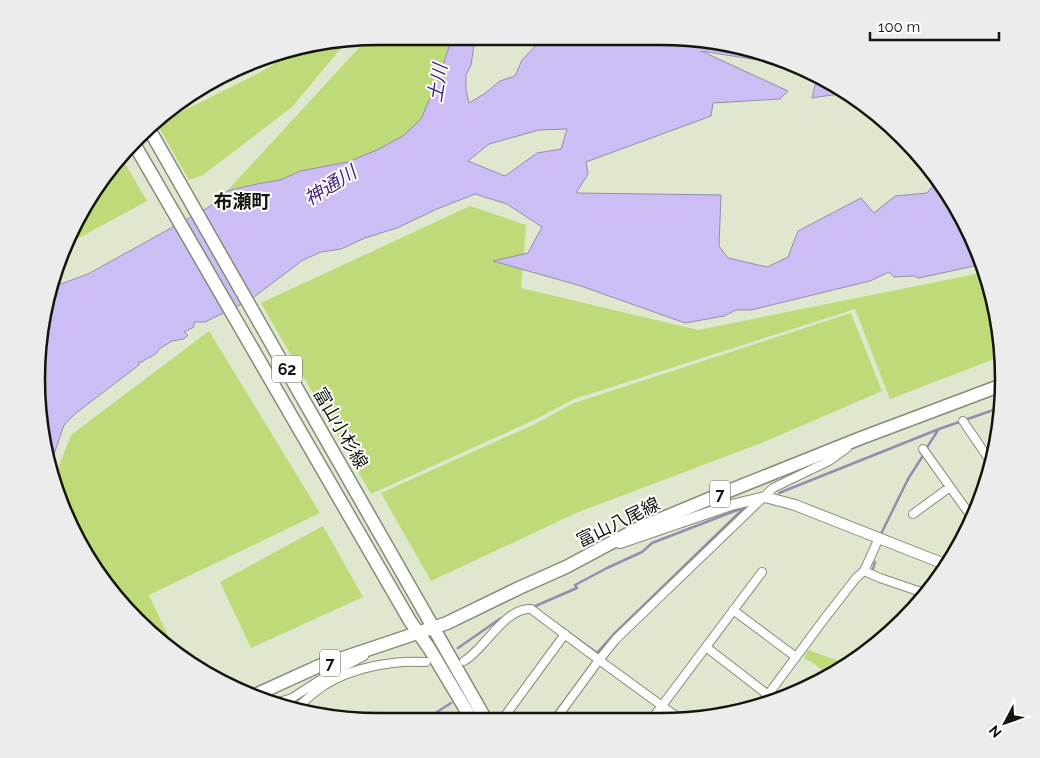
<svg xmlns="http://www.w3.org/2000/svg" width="1040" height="758" viewBox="0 0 1040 758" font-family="Raleway,'Noto Sans JP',sans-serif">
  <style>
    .green { fill: #bfda79 }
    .water { fill: #ccbef4; stroke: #958caf; fill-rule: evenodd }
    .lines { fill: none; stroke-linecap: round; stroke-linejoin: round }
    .stream { stroke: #958caf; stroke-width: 2.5 }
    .minor-casing { stroke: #858c76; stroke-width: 10 }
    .tertiary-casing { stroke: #858c76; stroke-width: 12 }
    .primary-casing { stroke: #858c76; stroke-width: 15 }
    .minor { stroke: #fff; stroke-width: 8 }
    .tertiary { stroke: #fff; stroke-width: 10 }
    .primary { stroke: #fff; stroke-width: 12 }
    .labels { text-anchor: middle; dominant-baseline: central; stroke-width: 4; stroke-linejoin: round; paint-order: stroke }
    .shield { fill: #fff; stroke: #5a5c56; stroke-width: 1 }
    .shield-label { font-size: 16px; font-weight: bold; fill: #14160e }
    .street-label { font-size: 18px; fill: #14160e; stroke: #fff }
    .water-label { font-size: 19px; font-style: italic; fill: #4c2287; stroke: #fff }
    .neighbourhood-label { font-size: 19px; font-weight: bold; fill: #14160e; stroke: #fff }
    .rim { fill: none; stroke: #14160e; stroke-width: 2.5 }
  </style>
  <rect width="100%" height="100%" fill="#e0e7cf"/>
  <path class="green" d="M379,36L452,38L439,77L421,119L403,136L377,150L348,162L301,171L280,180L257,184L227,191L368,38Z
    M348,40L292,107L203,175L189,180L157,124L261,72L302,46Z
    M120,155L147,201L66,245L71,228Z
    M470,206L526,225L521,288L698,330L986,272L1001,335L1002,356L890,399L855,309L574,399L534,420L371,494L261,303Z
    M851,313L882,391L764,442L576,513L431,581L381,493L533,425L574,403Z
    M209,331L320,513L149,595L177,655L170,651L121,605L62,510L54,478L71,435Z
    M323,526L363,597L251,648L220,582Z
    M808,650L845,663L827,674L810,661L804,659Z"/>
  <path class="water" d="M452,38H475L471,65L466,75V89L469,103L484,94L500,81L515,76L522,60L542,39L728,43L783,64L701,51L788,91L780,99L713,103L711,116L586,162L588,174L576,193L721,195L719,246L728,258L767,267L788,257L798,231L861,198L874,213L895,196L927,193L938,180L958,208L983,264L919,278L914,276L894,277L889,272L870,281L751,310H736L724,316L685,323L581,286L493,261L528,253L542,227L507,204L475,194L437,209L397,228L365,238L341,249L321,252L303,260L250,300L205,322H194V327L184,332L188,335L184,339L172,341L159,349C157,356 148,357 142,362H139V365L76,413L64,425L54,454L51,468L39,423V334L53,290L58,285L88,274L209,207L227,191L257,184L280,180L301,171L348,162L377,150L403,136L421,119L439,77ZM567,129L561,149L537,153L505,176L468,161L489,144L539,130Z
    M817,76L833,82L845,93L812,98Z"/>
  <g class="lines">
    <path class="stream" d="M926,449L938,430
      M779,493L939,429L1002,407
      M881,534L908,479L924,454
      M873,569L875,562
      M533,607L577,588L575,585L607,568L642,552L652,543L745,507
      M561,627L597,653L613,635L746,506
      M458,648L501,618
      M550,720L594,661
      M423,721L451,703"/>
    <defs>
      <path id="minor" d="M963,421L993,465
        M923,449L973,519
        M913,514L950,487
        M864,571L880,578L927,594
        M733,610L796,657
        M706,647L768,695
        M464,661C485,649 505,607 531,609L599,660L555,720
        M273,704L292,698L323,678L364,656
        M761,704L825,618L856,578L864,571L879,538
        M298,707C307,699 315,691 325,685C353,667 394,660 426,662
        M652,719L762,572
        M680,719L599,660L616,639L773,488L829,461L847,448
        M502,720L565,634"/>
      <path id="tertiary" d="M620,543L731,505L765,497L795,505L947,565"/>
      <path id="primary" d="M149,129L486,720
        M133,142L410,621L429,648L472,720
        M253,696L319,666L447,623L519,588L566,567L637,529L721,494L861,438L1002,385"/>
    </defs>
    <use href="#minor" class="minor-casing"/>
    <use href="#tertiary" class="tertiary-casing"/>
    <use href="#primary" class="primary-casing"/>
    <use href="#minor" class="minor"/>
    <use href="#tertiary" class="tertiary"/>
    <use href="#primary" class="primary"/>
  </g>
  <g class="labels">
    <g class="shield">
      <rect x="272" y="355.5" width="30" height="27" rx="4"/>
      <rect x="710" y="480.5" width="20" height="27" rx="4"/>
      <rect x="320" y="649.5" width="20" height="27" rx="4"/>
    </g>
    <g class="shield-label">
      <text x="287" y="369">62</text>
      <text x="720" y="494">7</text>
      <text x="330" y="663">7</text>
    </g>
    <g class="street-label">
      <text transform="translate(341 428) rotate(60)">富山小杉線</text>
      <text transform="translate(618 522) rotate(-26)">富山八尾線</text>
    </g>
    <g class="water-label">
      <text transform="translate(437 83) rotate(-81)">土川</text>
      <text transform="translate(330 185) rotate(-32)">神通川</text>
    </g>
    <g class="neighbourhood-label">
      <text x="242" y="201">布瀬町</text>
    </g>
  </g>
  <path d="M0 0H1040V758H0ZM379 45H661A334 334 0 0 1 995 379V379A334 334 0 0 1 661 713H379A334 334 0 0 1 45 379V379A334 334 0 0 1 379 45Z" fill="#ececec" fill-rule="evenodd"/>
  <path class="rim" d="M379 45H661A334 334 0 0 1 995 379V379A334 334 0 0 1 661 713H379A334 334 0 0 1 45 379V379A334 334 0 0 1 379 45Z"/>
  <g transform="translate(1005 723) rotate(229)" stroke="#ffffff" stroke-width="4" paint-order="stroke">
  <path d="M0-4L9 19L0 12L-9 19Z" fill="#14160e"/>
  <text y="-8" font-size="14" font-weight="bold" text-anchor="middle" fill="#14160e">N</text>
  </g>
  <path d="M870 32v8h129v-8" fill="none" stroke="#14160e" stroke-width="2.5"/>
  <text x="878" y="32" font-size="15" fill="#14160e" stroke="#ffffff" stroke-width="4" paint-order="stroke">100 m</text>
</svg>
